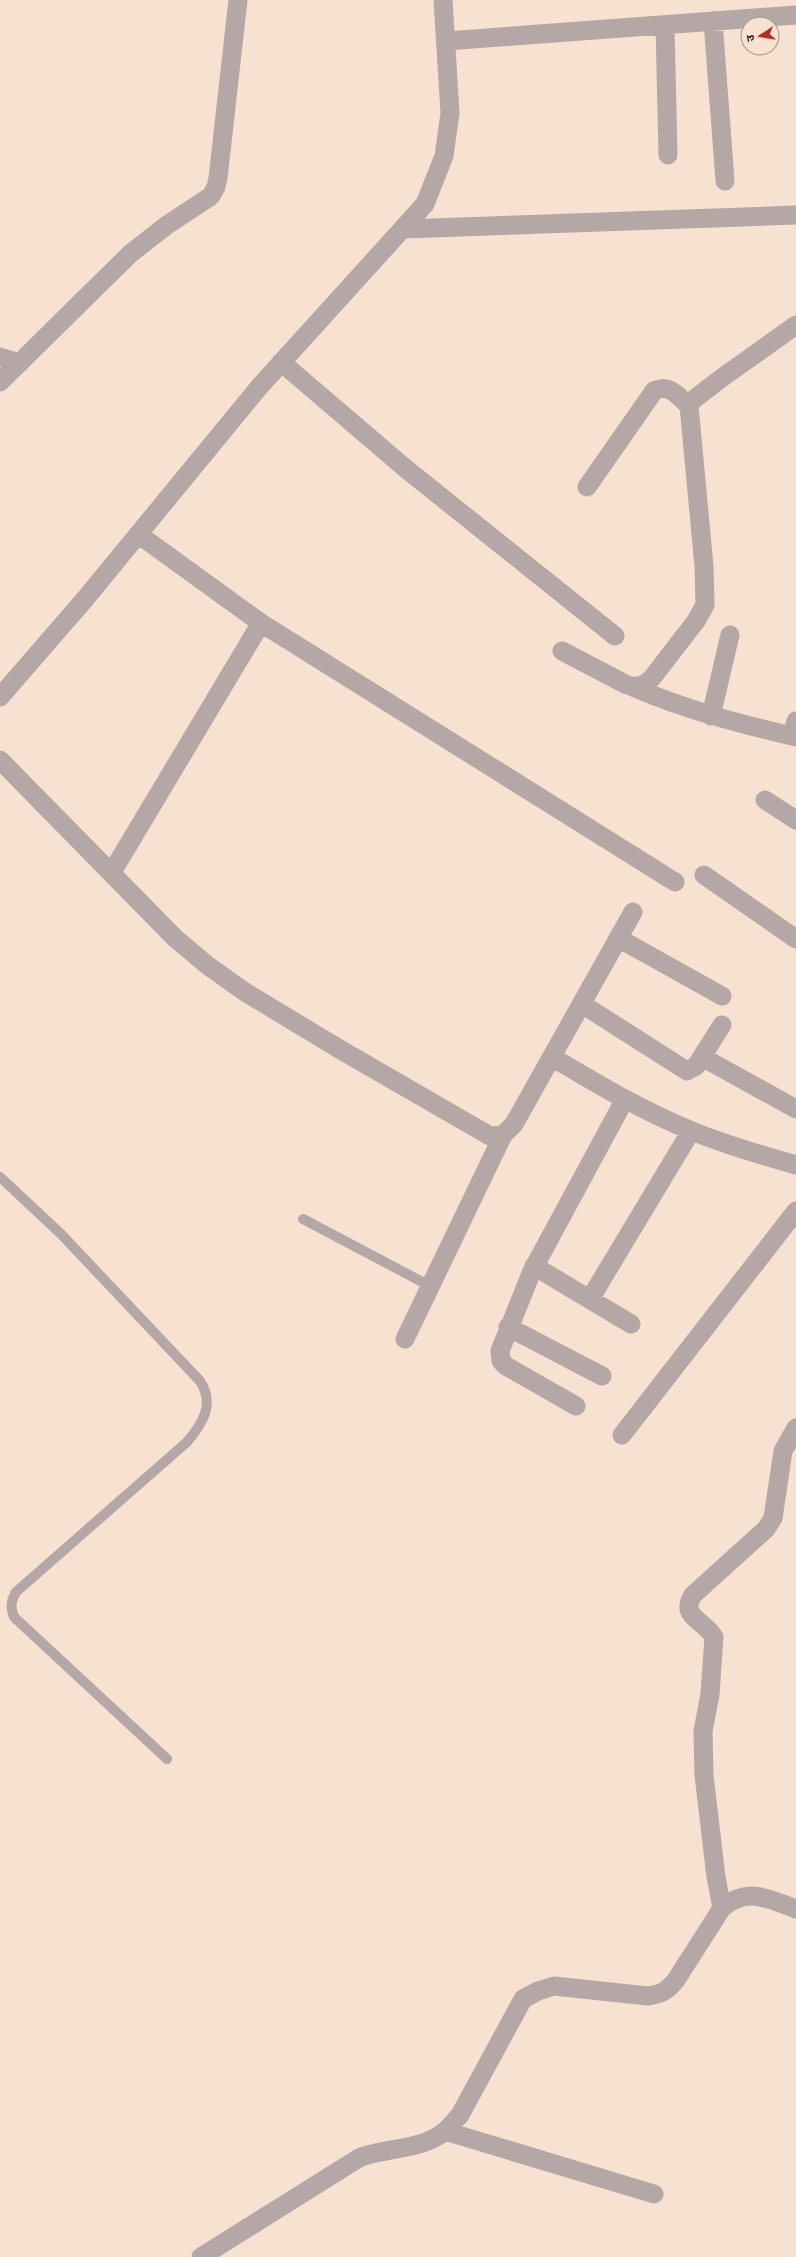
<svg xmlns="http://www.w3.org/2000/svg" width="796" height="2257" viewBox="0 0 796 2257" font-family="'Space Grotesk','Noto Sans Devanagari',sans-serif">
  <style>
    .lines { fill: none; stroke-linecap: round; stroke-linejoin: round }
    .service { stroke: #b4a7a6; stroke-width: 10 }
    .minor { stroke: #b4a7a6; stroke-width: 19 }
  </style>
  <rect width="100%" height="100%" fill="#f7e2d2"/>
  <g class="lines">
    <path class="service" d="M0,1177L61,1234L200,1381C215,1404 203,1423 187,1442L16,1592C11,1601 10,1607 14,1617L167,1759
      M303,1219L430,1286"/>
    <path class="minor" d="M713,21L725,181
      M665,25L668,155
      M446,41L796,15
      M404,229L796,215
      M0,357L20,363
      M281,362L405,468L615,636
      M0,382L130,254L167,225L211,196L216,187L218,178L238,0
      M587,487L654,391C669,383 678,396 689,406
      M138,534L261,623L675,882
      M562,651L627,685C637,688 645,686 652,678L696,621L705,605L704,566L689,406L693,400L723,377L796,325
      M633,687C686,710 740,724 796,737
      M0,697L85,599L260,386L425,204L444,156L450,113L443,0
      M711,716L730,635
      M792,736L796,721
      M0,760L175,938L207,965L245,992L341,1050L490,1136L503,1135L514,1124L633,912
      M765,800L796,820
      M112,872L261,623
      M704,875L796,939
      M618,938L722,996
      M582,1004L687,1071L696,1066L722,1025
      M552,1057C597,1084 643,1111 692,1131C726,1145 761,1155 796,1165
      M702,1057L796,1109
      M534,1266L631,1324
      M590,1299L691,1131
      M508,1327L602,1376
      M405,1339L503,1135
      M576,1406L506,1366L501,1361L500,1351L532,1271L625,1099
      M622,1435L796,1211
      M722,1908L716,1877L704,1775L703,1731L710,1694L714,1637C704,1620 679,1617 693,1595L766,1529L773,1518L783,1451L796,1428
      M445,2131L654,2194
      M201,2257L359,2158C386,2147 421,2151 445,2131C450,2127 455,2120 460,2115L523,1999L538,1991L554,1986L648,1996C662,1994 667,1991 676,1980L722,1908C748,1886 768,1899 796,1909"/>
  </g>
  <g transform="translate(760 36) rotate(258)"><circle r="19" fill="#f7e2d2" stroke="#a49488"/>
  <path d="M0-3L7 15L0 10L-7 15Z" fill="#b92b25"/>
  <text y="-6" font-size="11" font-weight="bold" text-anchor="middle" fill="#28201a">उ</text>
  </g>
</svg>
